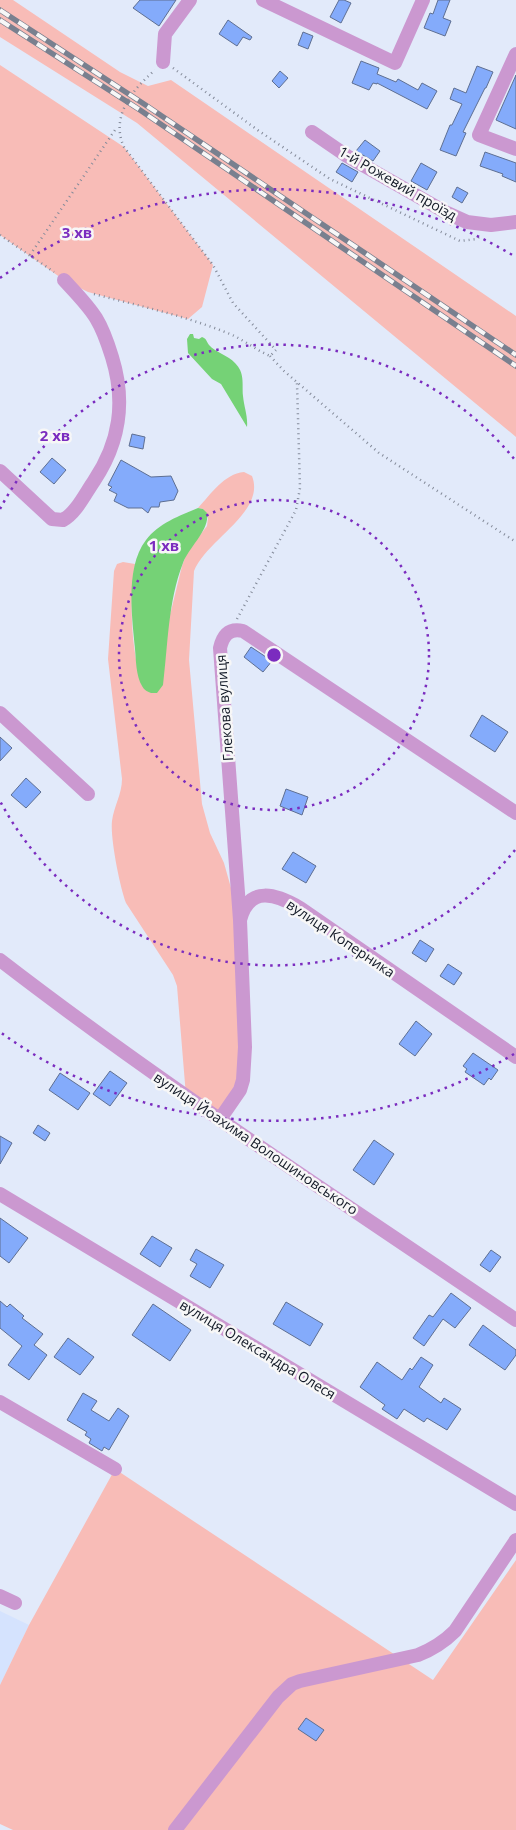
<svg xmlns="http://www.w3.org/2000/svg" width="516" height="1830" viewBox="0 0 516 1830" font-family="'Open Sans',sans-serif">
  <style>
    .built { fill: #d5e3fe }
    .green { fill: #f8bcb7 }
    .water { fill: #75d276 }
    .building { fill: #84abfb; stroke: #5e6f92 }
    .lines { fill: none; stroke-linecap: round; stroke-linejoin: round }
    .path { stroke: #848b9a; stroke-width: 2.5; stroke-dasharray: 1 4; stroke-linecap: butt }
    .minor { stroke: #cb98d0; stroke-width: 14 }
    .rail-casing { stroke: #79808f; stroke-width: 5.5 }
    .rail { stroke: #f7f7f7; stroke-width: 4; stroke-dasharray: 11; stroke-linecap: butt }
    .ring { fill: none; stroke: #7b2cbf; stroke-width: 2.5; stroke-dasharray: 2.5 5 }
    .labels { text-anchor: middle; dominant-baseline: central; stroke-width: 5; stroke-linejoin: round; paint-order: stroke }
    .street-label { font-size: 14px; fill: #121926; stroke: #f7f7f7 }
    .centre { fill: #7b2cbf; stroke: #f7f7f7; stroke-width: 2.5 }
    .ring-label { font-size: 15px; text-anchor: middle; font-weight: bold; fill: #7b2cbf; stroke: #f7f7f7; stroke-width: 5; stroke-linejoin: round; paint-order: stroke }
  </style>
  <rect width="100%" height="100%" fill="#e2eafa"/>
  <path class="built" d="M0,1611L29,1625L0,1685Z"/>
  <path class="green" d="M0,0H13L120,72L148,86L171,80L516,316V437L137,123L0,37Z
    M0,65L124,147L213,265L202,307L188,319L88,292L64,280L0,235Z
    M244,472L252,476C266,512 207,539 194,571L189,660L202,804L210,833L224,863L240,920L243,1080L220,1119L186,1096L177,986L173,975L126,903C120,887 110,838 112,821C114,806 122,794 122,779L108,659L114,571L117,564L123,562L135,564C129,604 131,647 142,686L171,611L182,566L187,552L207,526L208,518L203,509L198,508C211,494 224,474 244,472Z
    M115,1469L433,1680L516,1560V1830H13L0,1824V1685L29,1625Z"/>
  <path class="water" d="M190,334H193L194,338L199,339L202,337C207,339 206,341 209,345C216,353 228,355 235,363C245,373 242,383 243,396C244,407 248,416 247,427L221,384L212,379L188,353L187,339Z
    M198,508L203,509L207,513C210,530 189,547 183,563C168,601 168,645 163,685L157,693H151C148,692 144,690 142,686C136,676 136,660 135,649C132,617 125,567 146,540C159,523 179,516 198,508Z"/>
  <path class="building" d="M140,0H176L159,26L133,8Z
    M339,0H344L351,3L341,23L330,17Z
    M438,0H450L443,18L451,21L445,36L424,28L430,13L433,14Z
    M228,20L252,37L250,40L243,37L237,46L219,34Z
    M303,32L313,36L308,49L298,45Z
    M361,61L379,68L377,74L396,82L398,79L418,90L422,83L437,91L427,109L377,83V84L373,83L369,90L352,83Z
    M477,66L493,72L486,88H485L463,132L466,133L456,156L440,150L450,125H452L462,104L450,99L454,88L466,93Z
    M280,71L288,78L279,88L272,81Z
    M516,75V129L496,120Z
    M365,140L380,151L373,161L356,151Z
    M485,152L516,163V182L502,176L503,174L480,166Z
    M342,163L358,172L352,182L336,172Z
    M421,163L437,172L427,190L411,181Z
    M457,187L468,193L462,203L452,197Z
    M132,434L145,437L143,449L129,446Z
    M52,458L66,470L54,484L40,472Z
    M121,460L151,477L171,476L178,491L174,500L160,502L159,507H151L148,513L142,508H128L114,501L117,494L109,490L112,487L108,485Z
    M251,647L272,661L263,672L244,657Z
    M482,715L508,732L495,752L470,736Z
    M0,737L12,748L0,761Z
    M26,778L41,792L26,808L11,795Z
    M286,789L308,797L302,815L280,806Z
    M293,852L316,866L306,883L282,869Z
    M420,940L434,949L426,962L412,953Z
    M448,964L462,973L454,985L440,976Z
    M416,1021L432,1034L415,1056L399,1044Z
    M473,1053L498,1070L491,1080L489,1078L484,1085L465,1072L467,1069L463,1066Z
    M110,1071L127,1083L110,1106L93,1094Z
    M60,1073L90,1093L78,1110L49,1090Z
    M38,1125L50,1133L45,1141L33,1133Z
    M0,1136L12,1143L0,1164Z
    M374,1140L394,1154L374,1185L353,1170Z
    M0,1218L28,1238L9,1263L0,1256Z
    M152,1236L172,1248L160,1267L140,1254Z
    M196,1249L224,1265L210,1288L190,1276L197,1264L190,1260Z
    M491,1250L501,1257L490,1272L480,1265Z
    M451,1293L471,1308L455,1328L443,1319L424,1346L413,1338L429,1315L433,1317Z
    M0,1301L7,1307L10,1304L24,1316L22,1318L43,1334L34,1345L47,1355L29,1380L8,1365L22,1346L0,1328Z
    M286,1302L323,1324L310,1346L273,1324Z
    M153,1304L191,1330L170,1361L132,1335Z
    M483,1325L516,1350V1355L505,1370L469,1345Z
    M68,1338L94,1357L80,1375L54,1357Z
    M421,1357L433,1365L419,1387L441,1403L444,1398L461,1409L447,1430L427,1418L424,1422L404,1409L397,1419L382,1409L385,1405L360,1387L377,1362L402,1380L410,1368L412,1370Z
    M83,1393L97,1401L91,1410L109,1421L118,1408L129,1416L109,1450L104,1447L102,1451L89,1443L91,1439L85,1435L87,1432L67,1420Z
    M306,1718L324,1730L316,1741L298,1729Z"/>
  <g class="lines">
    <path class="path" d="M173,68L259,131L330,179L460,241L477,239L479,237
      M0,235L54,272
      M30,255L117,127
      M94,294C140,306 186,316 230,334C244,340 256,350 270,356L276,350L233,303L213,265L124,147C110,117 132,90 155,70
      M270,356L284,371L379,453L516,542
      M237,619L296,510L300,488L297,383"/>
    <path class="minor" d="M263,0L395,63L423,0
      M516,54L479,135L516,149
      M163,62L165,34L190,0
      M312,132L347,156L447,213L467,222L491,225L516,222
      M0,471L52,519L63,520C76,513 85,494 94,481C120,442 126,402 112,357C108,344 104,331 96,318C88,305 75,292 64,280
      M0,713L88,794
      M240,920L220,648C223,635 229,628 243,631L516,813
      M0,960C166,1088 343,1202 516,1320
      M220,1119L240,1090L243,1080L245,1047L240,920C249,885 276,894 300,908L516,1057
      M0,1194L516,1504
      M0,1402L115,1469
      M0,1596L15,1603
      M175,1830L278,1697L292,1684L300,1681L418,1655C433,1649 444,1642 455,1631L516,1540"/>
    <defs>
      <path id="rail" d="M0,10L144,104L516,355
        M0,20L140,110L516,366"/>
    </defs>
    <use href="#rail" class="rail-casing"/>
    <use href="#rail" class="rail"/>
  </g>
  <g class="ring">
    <circle cx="274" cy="655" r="155"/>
    <path d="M515 850A310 310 0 0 1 0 801M0 509A310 310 0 0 1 515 460"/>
    <path d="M514 1054A466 466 0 0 1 0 1032M0 278A466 466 0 0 1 514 256"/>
  </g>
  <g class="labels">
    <g class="street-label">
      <text transform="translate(398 183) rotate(30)">1-й Рожевий проїзд</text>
      <text transform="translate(224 708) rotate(-94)">Глекова вулиця</text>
      <text transform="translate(341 938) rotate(34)">вулиця Коперника</text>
      <text transform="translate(256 1143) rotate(34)">вулиця Йоахима Волошиновського</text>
      <text transform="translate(258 1349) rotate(31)">вулиця Олександра Олеся</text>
    </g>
  </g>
  <circle cx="274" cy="655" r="8" class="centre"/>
  <g class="ring-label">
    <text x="77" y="238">3 хв</text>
    <text x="55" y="441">2 хв</text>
    <text x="164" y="551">1 хв</text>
  </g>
</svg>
